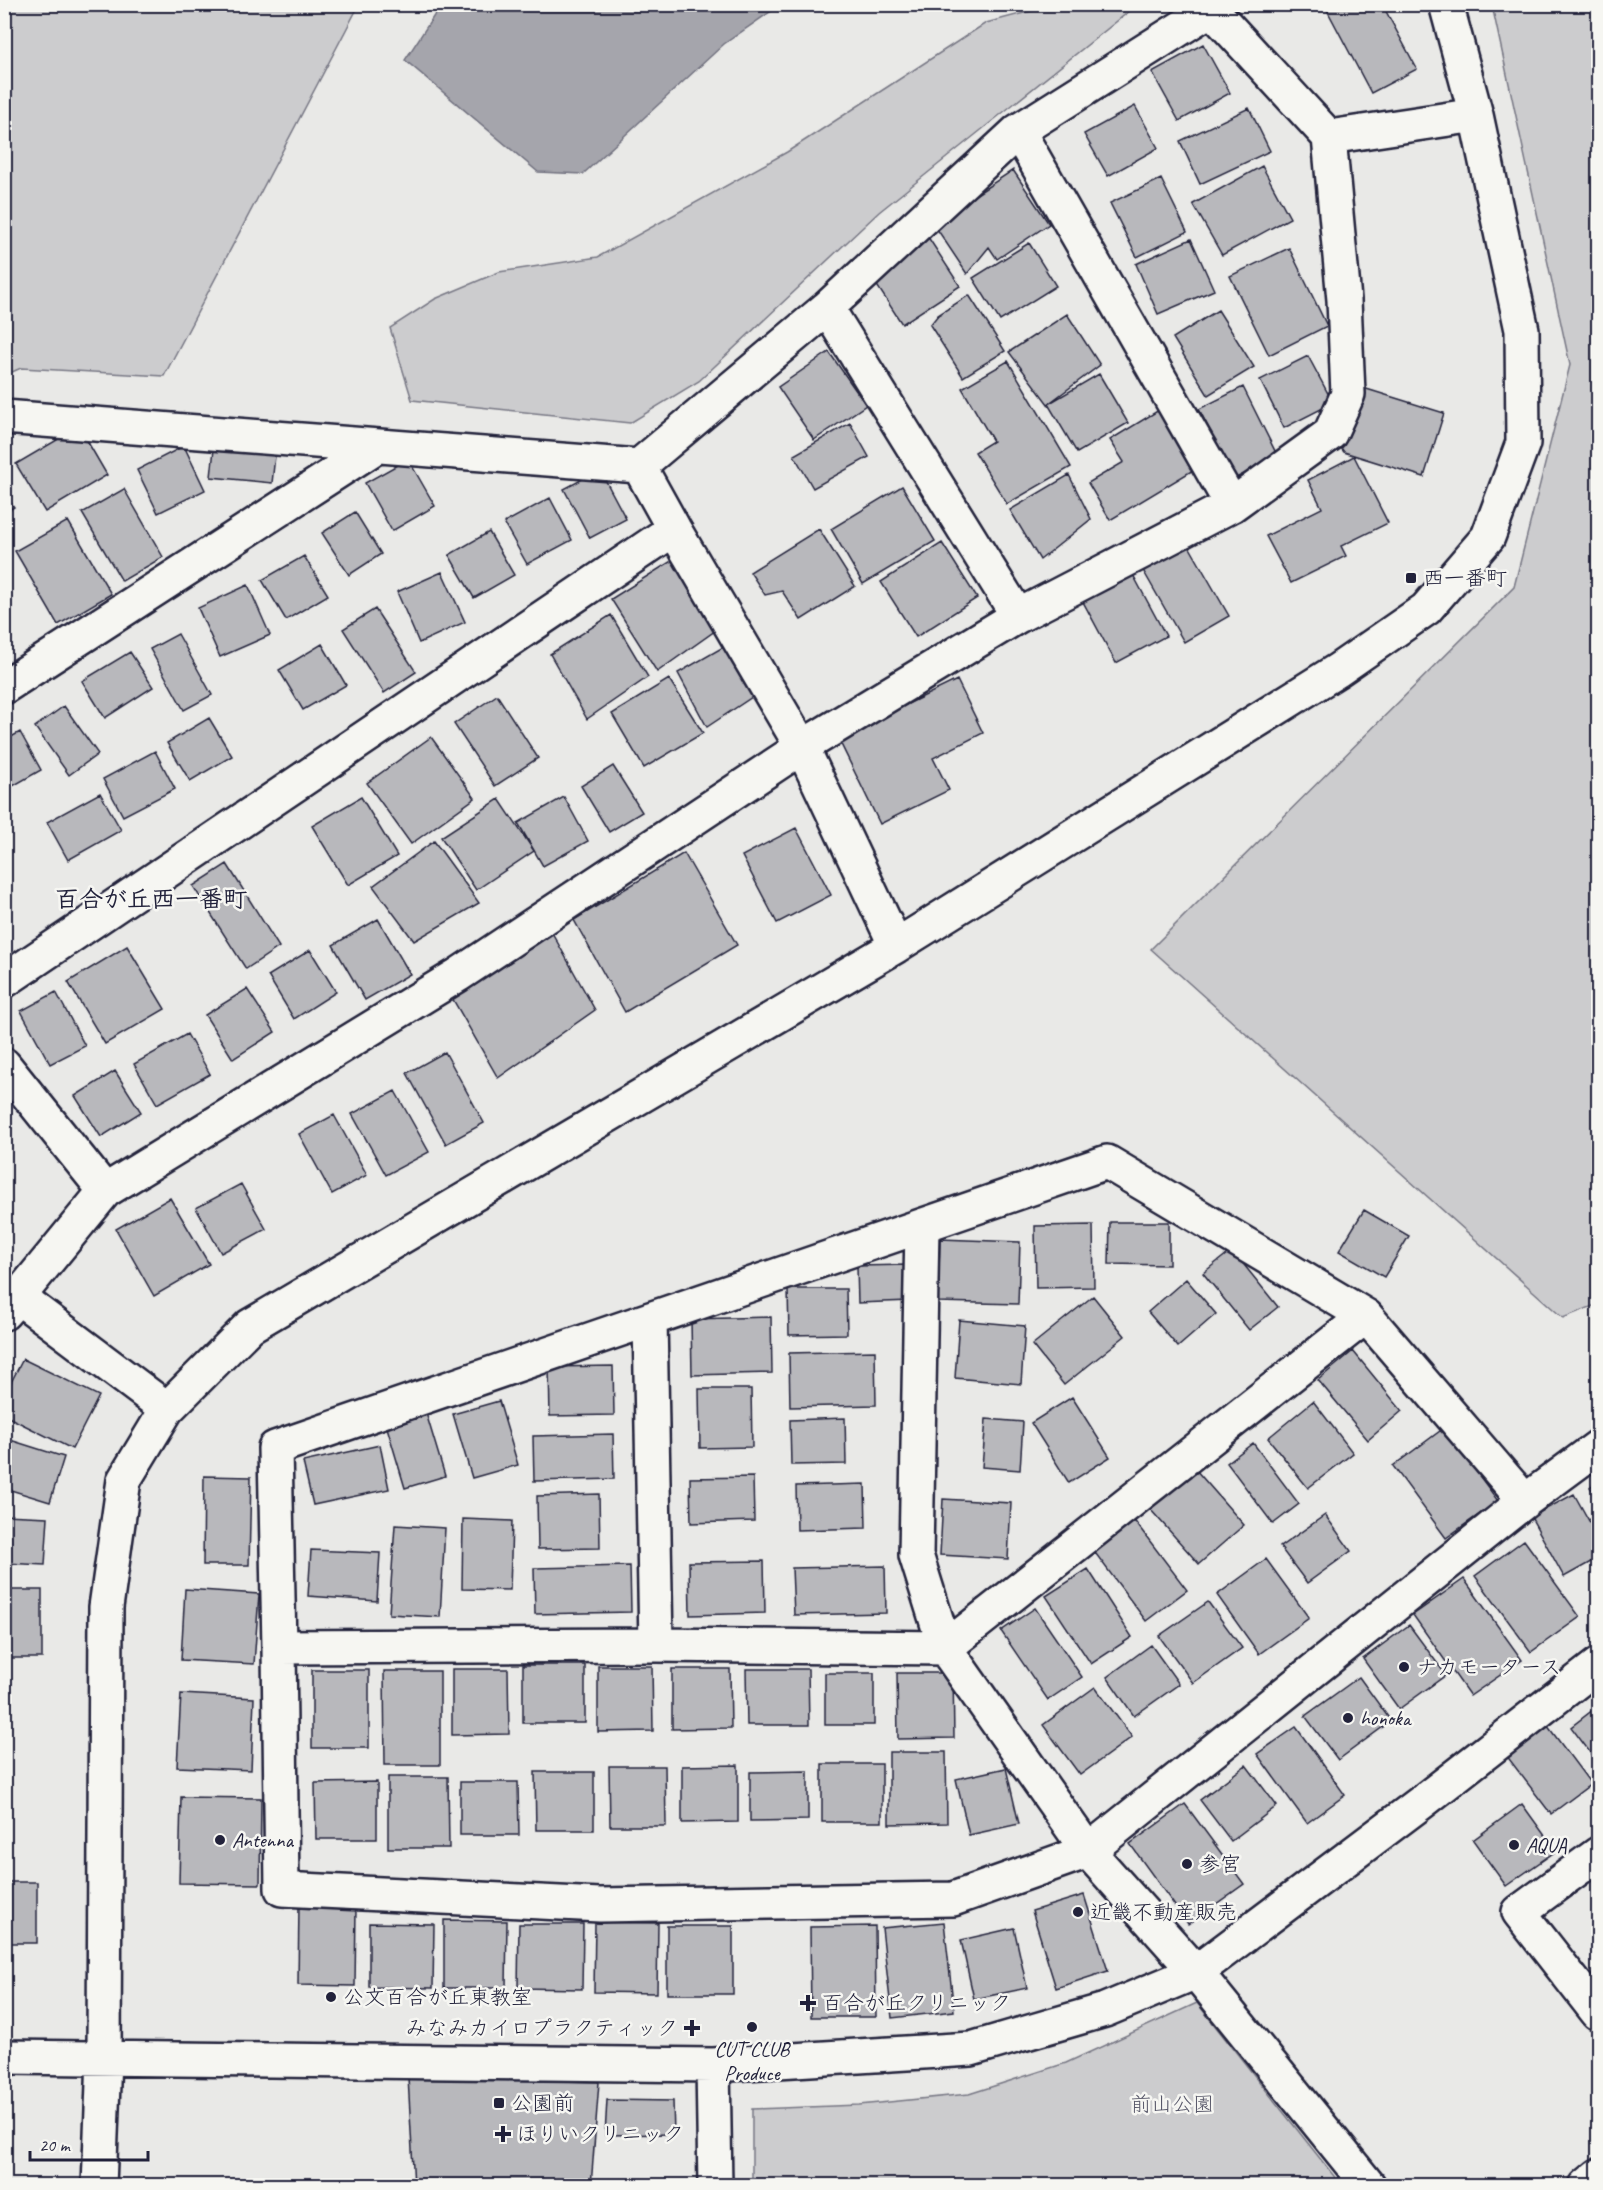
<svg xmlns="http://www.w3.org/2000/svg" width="1603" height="2190" viewBox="0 0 1603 2190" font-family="Caveat,'Klee One',sans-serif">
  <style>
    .green { fill: #ccccce; stroke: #777784; stroke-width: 1.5 }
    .water { fill: #a5a5ac; stroke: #71717f; stroke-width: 1.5 }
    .building { fill: #b8b8bc; stroke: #22223b; stroke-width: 1.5 }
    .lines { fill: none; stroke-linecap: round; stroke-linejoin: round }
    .minor-casing { stroke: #22223b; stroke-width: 38 }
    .minor { stroke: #f6f6f2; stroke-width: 33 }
    .poi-dot { fill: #22223b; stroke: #f6f6f2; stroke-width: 2 }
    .labels { text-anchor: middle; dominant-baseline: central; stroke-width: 5; stroke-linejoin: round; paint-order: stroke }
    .poi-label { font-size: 21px; fill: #22223b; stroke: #f6f6f2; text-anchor: start }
    .park-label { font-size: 21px; fill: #555567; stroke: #f6f6f2 }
    .quarter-label { font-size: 24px; font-weight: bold; fill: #22223b; stroke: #f6f6f2 }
  </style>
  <rect width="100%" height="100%" fill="#e9e9e7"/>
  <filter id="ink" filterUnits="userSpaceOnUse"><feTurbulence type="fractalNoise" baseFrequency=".0167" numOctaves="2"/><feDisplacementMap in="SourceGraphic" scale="12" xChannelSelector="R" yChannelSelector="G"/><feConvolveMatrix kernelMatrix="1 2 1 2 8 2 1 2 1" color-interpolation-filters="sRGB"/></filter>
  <g filter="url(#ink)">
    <path class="green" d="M5,4L359,5L164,376L21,368L5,375Z
      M1047,5H1137L879,212L699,381L630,423L412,400L390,328L435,299L499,272L598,257L787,152L986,23L1043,8Z
      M1486,5H1598V1304L1563,1318L1151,949L1514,587L1570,365L1493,10Z
      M1197,2003L1341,2185H752V2109L859,2105L969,2094L1066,2063Z"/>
    <path class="water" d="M441,5V4L780,5L724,44L583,174L538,172L405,60Z"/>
    <path class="building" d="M1331,4H1382L1417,69L1371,93L1326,8Z
      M1203,44L1230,93L1179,121L1152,72Z
      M1135,106L1158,148L1108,176L1084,134Z
      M1249,108L1270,151L1200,184L1180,141Z
      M1262,166L1290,218L1222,255L1193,204Z
      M1013,170L1049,224L997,259L989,247L967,274L933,223Z
      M1161,179L1187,232L1137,257L1110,203Z
      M926,234L960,286L902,324L874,281Z
      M1191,239L1214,290L1158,314L1136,264Z
      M1029,243L1056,286L1000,321L973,278Z
      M1289,248L1327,326L1269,355L1230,276Z
      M969,295L1005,351L963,377L930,325L938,315Z
      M1218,310L1254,367L1208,395L1173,338Z
      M1067,314L1100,365L1048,404L1009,352Z
      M829,352L866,405L814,440L778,387Z
      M1308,356L1333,403L1284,428L1260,380Z
      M1008,361L1071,467L1007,504L975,452L993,441L962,388Z
      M1099,374L1128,423L1077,453L1048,404Z
      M1243,387L1278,457L1234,479L1199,409Z
      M1360,387L1444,413L1424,477L1344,452L1341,448Z
      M1159,410L1195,469L1110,520L1088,483L1124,462L1110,440Z
      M850,423L869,457L813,488L794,455Z
      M79,427L107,475L45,512L16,464Z
      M215,440L276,447L272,483L211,477Z
      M184,446L205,490L158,513L137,470Z
      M1354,456L1388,523L1341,546L1346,556L1291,583L1266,536L1322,508L1308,480Z
      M408,459L435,506L392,531L365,483Z
      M600,470L626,519L590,538L564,489Z
      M1069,475L1091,519L1040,560L1010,510Z
      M902,486L935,541L863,584L831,529Z
      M124,489L163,557L122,581L82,513Z
      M4,493L14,507L4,513Z
      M550,498L572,540L527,564L504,523Z
      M355,512L381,554L349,575L322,533Z
      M68,521L111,594L58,625L15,551Z
      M819,529L855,586L801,620L782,591L765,595L750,572Z
      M489,532L514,575L474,598L449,555Z
      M942,543L977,598L916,637L881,582Z
      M1189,546L1229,616L1184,642L1140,565Z
      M304,556L328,595L286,620L262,580Z
      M676,558L719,628L657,672L611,599Z
      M1131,571L1166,636L1116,663L1081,598Z
      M442,572L465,622L419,643L397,592Z
      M248,585L270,635L220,657L198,608Z
      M375,609L416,672L384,693L343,629Z
      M611,615L648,677L587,719L550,654Z
      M178,634L212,695L184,710L150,649Z
      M732,642L761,691L707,727L678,673Z
      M322,644L346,685L303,710L279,670Z
      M130,652L153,687L105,718L82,681Z
      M669,679L703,733L644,768L612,714Z
      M957,680L983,733L933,758L949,790L880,824L838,738Z
      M497,695L538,758L495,786L454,724Z
      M64,706L98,754L69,775L35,727Z
      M209,718L232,756L190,781L167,743Z
      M20,732L41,770L4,791V741Z
      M431,737L475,798L411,844L367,783Z
      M155,751L175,789L123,816L103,779Z
      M613,766L642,812L609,832L581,786Z
      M100,793L121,830L68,860L47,822Z
      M361,797L397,856L348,885L312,826Z
      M564,797L588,841L543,866L518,823Z
      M499,799L534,851L476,890L441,837Z
      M796,828L831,895L777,923L742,856Z
      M434,841L479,903L414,941L373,886Z
      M684,853L737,945L625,1012L574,920Z
      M227,864L279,947L246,969L193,886Z
      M378,919L410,974L365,1000L333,945Z
      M550,929L595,1010L498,1078L447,989Z
      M127,946L165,1009L105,1044L68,982Z
      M310,950L336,992L294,1019L268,976Z
      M247,989L275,1032L233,1059L205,1015Z
      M56,992L85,1046L50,1064L21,1011Z
      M187,1034L210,1074L157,1104L134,1064Z
      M445,1052L484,1123L446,1144L407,1073Z
      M115,1071L141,1112L101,1137L75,1096Z
      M395,1091L429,1152L386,1175L352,1114Z
      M334,1115L367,1175L332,1194L299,1134Z
      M241,1184L266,1229L221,1253L196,1208Z
      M170,1198L209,1264L154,1296L116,1229Z
      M1364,1210L1409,1236L1384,1277L1339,1251Z
      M1110,1222H1169V1265L1109,1264Z
      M1093,1225L1094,1287L1036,1288L1035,1226Z
      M940,1239L1020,1242L1018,1304L938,1302Z
      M1232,1250L1278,1307L1249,1330L1203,1273Z
      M908,1265L910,1301L858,1303L857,1266Z
      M1186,1279L1216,1314L1178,1347L1148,1312Z
      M788,1289H846L847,1334L789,1335Z
      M1093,1296L1125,1336L1064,1385L1032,1345Z
      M771,1317L772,1373L692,1375L691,1319Z
      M959,1320L1025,1326L1021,1384L955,1378Z
      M875,1351L876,1405L790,1407L789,1353Z
      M1353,1351L1402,1411L1368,1440L1318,1380Z
      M23,1359L99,1396L72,1449L4,1415V1396Z
      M613,1366L614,1415L550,1416L549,1367Z
      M699,1389H751L752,1447L700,1448Z
      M1072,1397L1110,1457L1069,1483L1031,1423Z
      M499,1401L518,1465L472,1478L453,1414Z
      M1313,1401L1353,1453L1308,1488L1268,1438Z
      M426,1413L445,1476L405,1488L386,1424Z
      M845,1418L846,1464L791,1465L790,1420Z
      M986,1419L1023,1422L1020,1470L982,1467Z
      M1444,1428L1498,1501L1446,1538L1393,1466Z
      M613,1434L614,1479L534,1481L533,1436Z
      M7,1439L64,1457L50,1502L4,1488V1447Z
      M1253,1443L1299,1504L1273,1524L1227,1463Z
      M380,1445L389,1489L313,1505L303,1462Z
      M1195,1469L1244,1525L1199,1564L1150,1509Z
      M204,1476L251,1477L249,1565H203Z
      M753,1477L754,1521L691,1523L690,1478Z
      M1598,1481V1498L1590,1487Z
      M865,1484L866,1528L797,1530L796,1486Z
      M599,1494L600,1548L538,1549L537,1496Z
      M1574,1494L1598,1537V1558L1564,1577L1531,1517Z
      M943,1499L1011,1503L1008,1559L940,1555Z
      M4,1515L48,1517L45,1565L4,1563Z
      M1325,1515L1351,1551L1307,1583L1280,1547Z
      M463,1519L512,1521L510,1590L462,1589Z
      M1133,1519L1187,1590L1146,1621L1093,1550Z
      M395,1525L445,1528L440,1617L389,1614Z
      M1524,1540L1580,1617L1531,1652L1475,1576Z
      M311,1550L380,1553L377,1601L308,1596Z
      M1266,1559L1309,1618L1259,1654L1217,1595Z
      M764,1561L765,1613L690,1615L689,1562Z
      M630,1566L631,1612L535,1614L534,1568Z
      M885,1566L886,1613L794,1615L792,1568Z
      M1088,1569L1132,1637L1091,1664L1046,1596Z
      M1464,1579L1522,1660L1470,1696L1413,1615Z
      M185,1589L259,1594L254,1664L181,1660Z
      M4,1590H42V1658H4Z
      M1208,1602L1242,1648L1193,1683L1159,1636Z
      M1035,1608L1082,1677L1048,1700L1001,1631Z
      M1409,1625L1446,1675L1399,1709L1363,1659Z
      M1151,1645L1179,1684L1134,1716L1107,1677Z
      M523,1665H585V1723H523Z
      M598,1666H652L653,1731L598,1732Z
      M452,1669H508L509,1734L452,1735Z
      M672,1669H730L731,1728L672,1729Z
      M746,1669H808L809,1725H747Z
      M312,1670H369V1748H312Z
      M384,1671H440V1765H385Z
      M825,1673H874V1725H825Z
      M897,1673H953L954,1738L898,1739Z
      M1359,1677L1391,1721L1338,1760L1305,1716Z
      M1095,1687L1132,1737L1080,1775L1043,1725Z
      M181,1694L254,1698L251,1770L177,1767Z
      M1598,1706V1763L1571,1727Z
      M1547,1725L1591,1784L1551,1814L1506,1755Z
      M1296,1727L1345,1795L1307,1823L1257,1754Z
      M889,1752H946L947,1823L889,1824Z
      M822,1764H882V1822H822Z
      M738,1765V1822L682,1823V1766Z
      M1246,1765L1277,1806L1231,1841L1200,1800Z
      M609,1766H665L666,1826H610Z
      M1006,1768L1019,1824L969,1835L956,1779Z
      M808,1771V1820L750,1821V1772Z
      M535,1772H594V1830H536Z
      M388,1777H448L449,1848H388Z
      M377,1782V1839H316L315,1783Z
      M460,1782H518L519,1835H460Z
      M181,1797L261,1798L260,1884L179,1883Z
      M1185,1804L1244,1884L1188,1924L1130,1844Z
      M1522,1804L1556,1851L1506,1886L1473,1840Z
      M4,1882H37V1943H4Z
      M1084,1895L1108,1971L1056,1988L1032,1911Z
      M299,1905L356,1906L355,1986L298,1985Z
      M444,1920L507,1921L506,1988H444Z
      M595,1922L658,1923L657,1993L594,1992Z
      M944,1922L954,2011L892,2018L882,1928Z
      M369,1923L434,1924L433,1988L369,1987Z
      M519,1924H583L582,1989L518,1988Z
      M667,1926H733V1994H667Z
      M875,1926L876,2017H811L810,1927Z
      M1014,1928L1027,1988L974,1999L961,1940Z
      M408,2077L599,2082L591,2186H414Z
      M607,2100L673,2101L674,2134L605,2135Z"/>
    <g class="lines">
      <defs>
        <path id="minor" d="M1018,131L1232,505
          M1329,137L1476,115
          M827,308L1018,616
          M4,417L639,466L827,308L1018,131L1211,9L1329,137L1344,300L1348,394L1330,434L1232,505L1018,616L802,747L458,975L105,1191L18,1297
          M639,466L674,529L802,747L896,946
          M4,687L377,446
          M4,981L674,529
          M4,1065L105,1191
          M922,1226L916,1555L945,1648L1088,1851L1196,1972L1369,2186
          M4,1313L18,1297L167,1409
          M650,1319L656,1645
          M1525,1501L1366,1316L1107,1162L275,1448L279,1647L282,1889L600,1905L953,1899L1088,1851L1525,1501L1598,1447
          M279,1647L656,1645L945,1648L1366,1316
          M1598,1854L1519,1912L1598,2013
          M4,2057L713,2065L971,2049L1105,2010L1196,1972L1422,1802L1598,1665
          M713,2065L715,2186
          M99,2186L104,2058L106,1607L124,1480L167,1409L250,1326L896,946L1338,670L1426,609L1488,537L1523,443L1522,330L1476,115L1446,4
          M1586,2186L1598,2176"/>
      </defs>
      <use href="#minor" class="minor-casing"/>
      <use href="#minor" class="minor"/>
    </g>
  </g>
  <g class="poi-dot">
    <rect x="1405" y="572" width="12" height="12" rx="3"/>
    <circle cx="1404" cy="1667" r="6"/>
    <circle cx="1348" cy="1718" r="6"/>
    <circle cx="220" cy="1840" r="6"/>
    <circle cx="1514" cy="1845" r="6"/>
    <circle cx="1187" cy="1864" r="6"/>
    <circle cx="1078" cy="1912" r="6"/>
    <circle cx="331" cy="1997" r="6"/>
    <path d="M805 1994h6v6h6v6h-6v6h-6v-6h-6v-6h6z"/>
    <circle cx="752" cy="2027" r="6"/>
    <path d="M689 2019h6v6h6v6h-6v6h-6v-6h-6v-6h6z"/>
    <rect x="493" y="2097" width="12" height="12" rx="3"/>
    <path d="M500 2125h6v6h6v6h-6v6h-6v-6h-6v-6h6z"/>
  </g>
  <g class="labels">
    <g class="poi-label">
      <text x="1423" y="578">西一番町</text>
      <text x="1416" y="1667">ナカモータース</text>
      <text x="1360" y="1718">honoka</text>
      <text x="232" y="1840">Antenna</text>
      <text x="1526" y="1845">AQUA</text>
      <text x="1199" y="1864">参宮</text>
      <text x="1090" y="1912">近畿不動産販売</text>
      <text x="343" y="1997">公文百合が丘東教室</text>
      <text x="822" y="2003">百合が丘クリニック</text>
      <text x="678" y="2028" text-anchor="end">みなみカイロプラクティック</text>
      <text x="752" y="2049" text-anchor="middle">CUT CLUB<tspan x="752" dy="24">Produce</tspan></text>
      <text x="511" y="2103">公園前</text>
      <text x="516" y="2134">ほりいクリニック</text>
    </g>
    <g class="park-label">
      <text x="1172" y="2104">前山公園</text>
    </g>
    <g class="quarter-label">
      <text x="151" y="899">百合が丘西一番町</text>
    </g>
  </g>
  <rect width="1603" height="2190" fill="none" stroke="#f6f6f2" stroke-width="24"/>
  <rect x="12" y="12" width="1579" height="2166" fill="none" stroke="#22223b" stroke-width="2" filter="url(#ink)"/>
  <path d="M30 2151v9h118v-9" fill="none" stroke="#22223b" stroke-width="3"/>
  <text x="39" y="2151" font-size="18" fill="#22223b" stroke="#f6f6f2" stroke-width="4.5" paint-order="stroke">20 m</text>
</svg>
